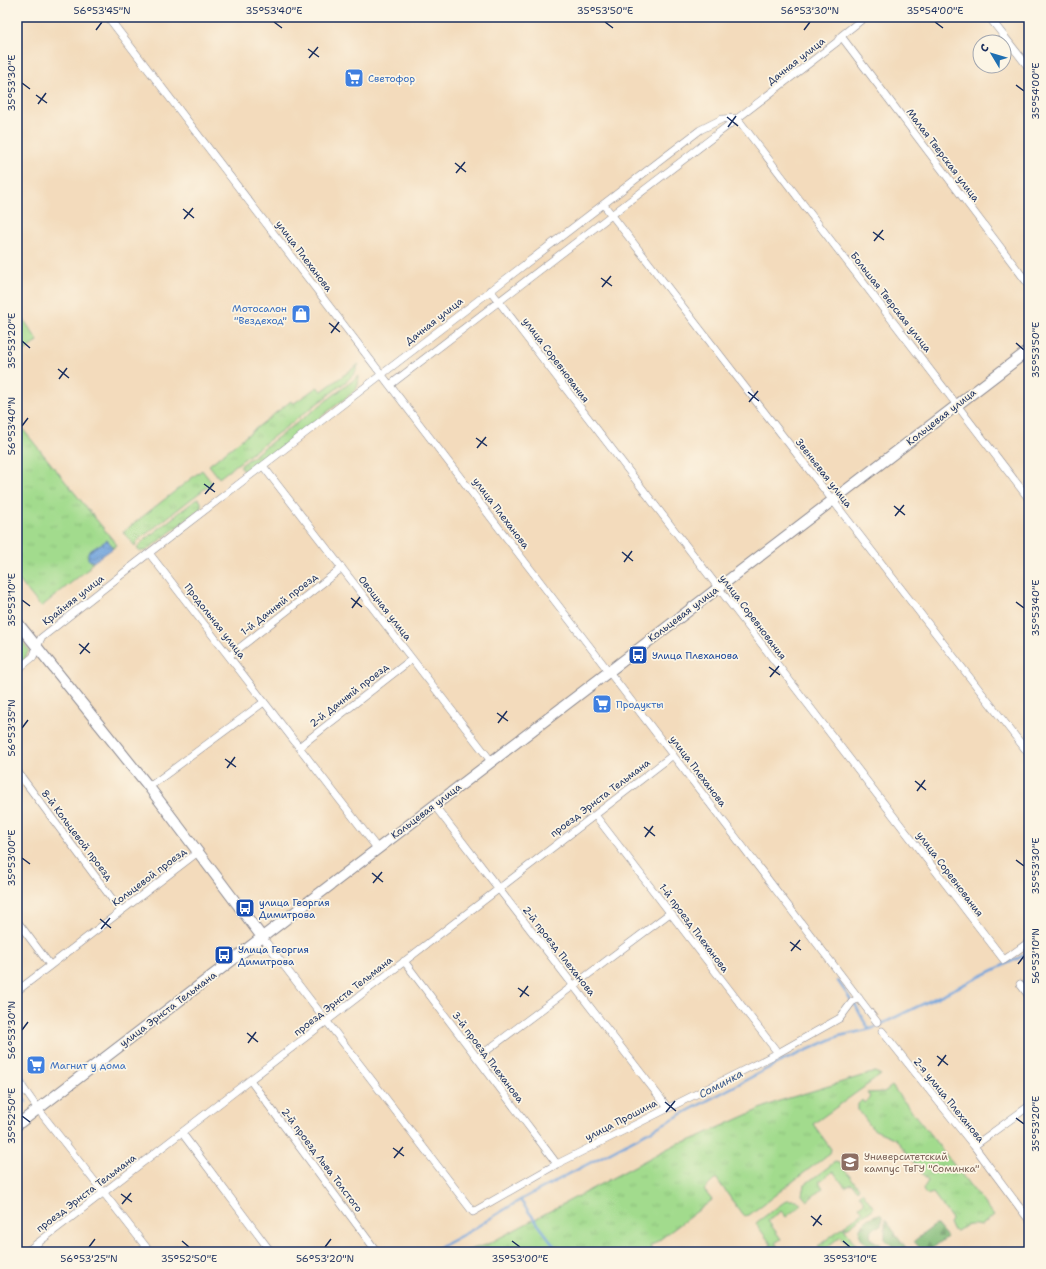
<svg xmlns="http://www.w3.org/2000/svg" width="1046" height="1269" viewBox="0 0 1046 1269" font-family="'Shantell Sans',sans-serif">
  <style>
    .grass { fill: url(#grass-tufts); stroke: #5e8576 }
    .forest { fill: url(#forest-firs); stroke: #4e756b }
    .pitch { fill: #a2db8d; stroke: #5e8576 }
    .water { fill: url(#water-waves); stroke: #46699d }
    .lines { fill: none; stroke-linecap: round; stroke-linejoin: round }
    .stream { stroke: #70a3dc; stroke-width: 2.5 }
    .street-casing { stroke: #87858d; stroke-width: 8 }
    .secondary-casing { stroke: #87858d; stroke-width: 12 }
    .street { stroke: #fff; stroke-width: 7 }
    .secondary { stroke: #fff; stroke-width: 10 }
    .ticks { fill: none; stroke: #1b2f5e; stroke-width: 1.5 }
    .labels { text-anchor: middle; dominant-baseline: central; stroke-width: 3.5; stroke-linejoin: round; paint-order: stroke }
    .street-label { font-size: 10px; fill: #1b2f5e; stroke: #fcf5e5 }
    .shop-label { font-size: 10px; fill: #366cbe; stroke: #fcf5e5; text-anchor: start }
    .transit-label { font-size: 10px; fill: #164399; stroke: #fcf5e5; text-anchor: start }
    .education-label { font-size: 10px; fill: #785e54; stroke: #fcf5e5; text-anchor: start }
    .water-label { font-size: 11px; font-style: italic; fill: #39588a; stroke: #fcf5e5 }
    .neatline { fill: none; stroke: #1b2f5e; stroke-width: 1.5 }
    .ticks-label { font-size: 10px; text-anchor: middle; fill: #1b2f5e }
  </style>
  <defs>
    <pattern id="grass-tufts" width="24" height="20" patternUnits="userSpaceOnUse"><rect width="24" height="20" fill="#a2db8d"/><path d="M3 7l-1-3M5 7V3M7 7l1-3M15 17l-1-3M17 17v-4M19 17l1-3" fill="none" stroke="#8bbc7c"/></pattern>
    <pattern id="forest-firs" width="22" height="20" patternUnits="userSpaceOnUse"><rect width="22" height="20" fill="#81bb78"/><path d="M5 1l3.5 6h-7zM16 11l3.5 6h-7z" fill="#699866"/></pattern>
    <pattern id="water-waves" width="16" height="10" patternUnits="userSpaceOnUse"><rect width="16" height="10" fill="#70a3dc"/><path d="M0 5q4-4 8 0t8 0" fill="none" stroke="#5b85b6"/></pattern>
  </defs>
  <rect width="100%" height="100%" fill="#fcf5e5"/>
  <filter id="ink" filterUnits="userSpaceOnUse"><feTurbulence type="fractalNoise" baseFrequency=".025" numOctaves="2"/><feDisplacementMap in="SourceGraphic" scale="8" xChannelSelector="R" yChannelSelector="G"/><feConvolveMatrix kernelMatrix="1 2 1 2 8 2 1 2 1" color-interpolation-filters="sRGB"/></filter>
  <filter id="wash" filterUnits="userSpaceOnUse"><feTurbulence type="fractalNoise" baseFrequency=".012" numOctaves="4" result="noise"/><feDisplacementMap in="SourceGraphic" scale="16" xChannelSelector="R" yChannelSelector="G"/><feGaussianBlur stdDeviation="0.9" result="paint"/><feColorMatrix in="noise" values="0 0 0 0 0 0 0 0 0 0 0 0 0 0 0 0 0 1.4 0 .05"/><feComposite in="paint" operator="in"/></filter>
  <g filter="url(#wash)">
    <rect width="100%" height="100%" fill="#f3dbbc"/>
    <path class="grass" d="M359,364L354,374L348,380L219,478L209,465L291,401L293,404L317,387L322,391Z
      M359,376L358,385L356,390L249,472H244L240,466Z
      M17,422L117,545L112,549V545L107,540L88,552L91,562H93L87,570L41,607L17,578Z
      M202,470L212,483L137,541L135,546L123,532Z
      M198,498L201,502V508L146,551H139L137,548L142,542Z
      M17,635L29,650L24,660L17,665Z
      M875,1072L881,1075L813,1124L831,1149L830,1153L749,1215L744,1216L742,1214L716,1178L704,1190L712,1200L650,1247L653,1252H462L486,1245L678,1143L689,1141L776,1102Z
      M892,1086L994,1216L980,1226C970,1223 965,1226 957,1231L952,1230L949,1223L952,1219L933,1193L927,1195L924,1192L923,1189L928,1181L896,1139L875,1130L871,1127L858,1109V1104L862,1100L864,1103L870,1097L867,1093L884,1092Z
      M835,1162L839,1163L859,1188L857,1190L852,1183L845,1187L833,1171L819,1182L823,1188L807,1201L802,1195L804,1185Z
      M862,1192L874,1208L846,1229L844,1226L863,1212L859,1206L865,1202L859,1194Z
      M787,1200H797L801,1205L786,1217L781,1211L768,1221L781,1239L775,1243L779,1248L775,1252H770L768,1250L771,1244L756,1224L757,1222Z
      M843,1227L861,1252H853L841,1236L827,1247L831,1252H821L818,1246Z"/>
    <path class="forest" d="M880,1214L882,1216L881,1226C875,1226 873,1229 870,1234L871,1239L882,1246V1252H872C863,1240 852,1233 866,1221C870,1217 874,1215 880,1214Z
      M885,1219L887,1222L909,1252H889L892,1250L893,1247L885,1239Z
      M935,1225H937L947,1237L946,1238L927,1252H923L914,1241Z"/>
    <path class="pitch" d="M22,317L38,341L17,356V321Z"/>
    <path class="water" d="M107,540L112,546V549L93,562L88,559V552Z"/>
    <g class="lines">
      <path class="stream" d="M838,981L851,1000
        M854,1003C860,1012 863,1023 870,1029
        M17,1069L27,1083
        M17,1090L26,1102
        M520,1200L559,1252
        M431,1252L470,1231L520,1200L780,1062L839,1036L871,1029L1029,953"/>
    </g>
  </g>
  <g filter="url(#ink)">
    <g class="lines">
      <defs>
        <path id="street" d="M108,17L877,1022
          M989,17L1029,68
          M841,36L1029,285
          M737,118L1029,499
          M604,205L1029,754
          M490,290L1004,960L1029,942
          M390,385L837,42L841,36L865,17
          M263,466L491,761
          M149,553L377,848
          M229,656L342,568
          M17,670L33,657L41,638L149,553L700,130L722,119L737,118
          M299,747L412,659
          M17,771L121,911
          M149,787L264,702
          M434,805L668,1108
          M595,815L778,1053
          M17,921L50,965
          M262,937L473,1212L557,1164L778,1053L840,1018L852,1002L859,998
          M404,961L557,1164
          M1020,984L1029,996
          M17,991L198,852
          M882,1031L974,1146L1029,1220
          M477,1058L670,913
          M17,1079L38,1109L150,1252
          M250,1080L377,1252
          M182,1133L271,1252
          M974,1146L1029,1106
          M26,1252L673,755"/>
        <path id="secondary" d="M17,622L149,787L262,937
          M17,1125L1029,350"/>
      </defs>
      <use href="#street" class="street-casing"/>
      <use href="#secondary" class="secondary-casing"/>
      <use href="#street" class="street"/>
      <use href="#secondary" class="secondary"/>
    </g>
  </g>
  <path class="ticks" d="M274,22L282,28M605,22L613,28M935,22L943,28M96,30L102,22M804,30L810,22M308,49L319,57M309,58L318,47M22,83L30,89M1016,85L1024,91M36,95L47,103M38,104L46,93M727,117L738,126M728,127L736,116M455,163L466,172M456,173L465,162M183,209L194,218M184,219L193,208M873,232L884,240M874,241L883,230M601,278L612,286M602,287L611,276M329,323L340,332M331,333L339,322M22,341L30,348M1016,343L1024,350M58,369L69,378M59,379L67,368M748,392L759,401M749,402L758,391M22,426L28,418M476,438L487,446M477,448L486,437M204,484L215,492M205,494L214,483M894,506L905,515M895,516L904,505M622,552L633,561M624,562L632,551M351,598L362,607M22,600L30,606M1016,602L1024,608M352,608L360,597M79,644L90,653M80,654L89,643M769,667L780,675M770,677L779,666M497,713L508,721M498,723L507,711M22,728L28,720M225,759L236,767M227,768L235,757M915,781L926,790M917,791L925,780M644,827L655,836M645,837L653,826M22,858L30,864M1016,860L1024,866M372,873L383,882M373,883L382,872M100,919L111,928M101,929L110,918M790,942L801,950M791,951L800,940M1018,964L1024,956M518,988L529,996M520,997L528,986M22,1030L28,1022M247,1033L258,1042M248,1043L256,1032M937,1056L948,1065M938,1066L946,1055M665,1102L676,1111M666,1112L675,1101M22,1116L30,1122M1016,1118L1024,1124M393,1148L404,1156M394,1158L403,1147M121,1194L132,1202M122,1204L131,1193M811,1216L822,1225M813,1226L821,1215M182,1241L189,1247M512,1241L520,1247M843,1241L850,1247M89,1247L95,1239M325,1247L331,1239"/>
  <defs>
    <symbol id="supermarket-square" viewBox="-11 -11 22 22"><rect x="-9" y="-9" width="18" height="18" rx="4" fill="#3f7fe0" stroke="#fcf5e5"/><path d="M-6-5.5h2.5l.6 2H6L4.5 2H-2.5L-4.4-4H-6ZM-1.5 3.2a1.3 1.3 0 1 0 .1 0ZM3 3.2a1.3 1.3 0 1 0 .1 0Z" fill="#fff"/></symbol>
    <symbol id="shop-square" viewBox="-11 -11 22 22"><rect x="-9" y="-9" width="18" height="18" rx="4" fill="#3f7fe0" stroke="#fcf5e5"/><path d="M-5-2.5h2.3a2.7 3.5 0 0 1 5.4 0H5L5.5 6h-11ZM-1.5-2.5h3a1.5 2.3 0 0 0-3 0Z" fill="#fff"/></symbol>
    <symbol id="bus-square" viewBox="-11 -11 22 22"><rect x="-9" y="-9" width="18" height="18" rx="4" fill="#1a4fb4" stroke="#fcf5e5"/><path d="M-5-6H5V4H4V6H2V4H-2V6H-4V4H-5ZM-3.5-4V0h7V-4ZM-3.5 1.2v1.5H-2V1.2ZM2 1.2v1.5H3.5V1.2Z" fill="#fff"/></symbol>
    <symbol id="university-square" viewBox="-11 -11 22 22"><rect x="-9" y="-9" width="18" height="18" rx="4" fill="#8d6e63" stroke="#fcf5e5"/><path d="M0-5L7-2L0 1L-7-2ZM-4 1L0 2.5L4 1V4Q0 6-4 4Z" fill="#fff"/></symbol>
  </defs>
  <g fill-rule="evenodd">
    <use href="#supermarket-square" x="343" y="67" width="22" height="22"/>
    <use href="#shop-square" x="290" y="303" width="22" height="22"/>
    <use href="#bus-square" x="627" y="644" width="22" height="22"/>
    <use href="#supermarket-square" x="591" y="693" width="22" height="22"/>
    <use href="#bus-square" x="234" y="897" width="22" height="22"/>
    <use href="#bus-square" x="213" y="944" width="22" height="22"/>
    <use href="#supermarket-square" x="25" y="1054" width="22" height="22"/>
    <use href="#university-square" x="839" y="1151" width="22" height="22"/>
  </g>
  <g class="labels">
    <g class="street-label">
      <text transform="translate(796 61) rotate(-38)">Дачная улица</text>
      <text transform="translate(943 155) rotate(53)">Малая Тверская улица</text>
      <text transform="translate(304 256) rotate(53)">улица Плеханова</text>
      <text transform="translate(891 302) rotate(52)">Большая Тверская улица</text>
      <text transform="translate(434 321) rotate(-38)">Дачная улица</text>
      <text transform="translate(556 360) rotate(53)">улица Соревнования</text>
      <text transform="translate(941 417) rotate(-38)">Кольцевая улица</text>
      <text transform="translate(824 473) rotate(52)">Звеньевая улица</text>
      <text transform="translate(501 513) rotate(53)">улица Плеханова</text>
      <text transform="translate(73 600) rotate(-38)">Крайняя улица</text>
      <text transform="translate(279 604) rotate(-38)">1-й Дачный проезд</text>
      <text transform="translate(385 608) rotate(52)">Овощная улица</text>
      <text transform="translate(683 614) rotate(-37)">Кольцевая улица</text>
      <text transform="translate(753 617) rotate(53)">улица Соревнования</text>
      <text transform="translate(215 621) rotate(52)">Продольная улица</text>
      <text transform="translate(349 695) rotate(-38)">2-й Дачный проезд</text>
      <text transform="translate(698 771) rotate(53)">улица Плеханова</text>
      <text transform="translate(600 798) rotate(-37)">проезд Эрнста Тельмана</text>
      <text transform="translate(426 811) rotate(-37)">Кольцевая улица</text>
      <text transform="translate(77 835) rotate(53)">8-й Кольцевой проезд</text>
      <text transform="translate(950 874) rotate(53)">улица Соревнования</text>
      <text transform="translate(149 877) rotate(-37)">Кольцевой проезд</text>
      <text transform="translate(694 928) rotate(53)">1-й проезд Плеханова</text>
      <text transform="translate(559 951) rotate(52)">2-й проезд Плеханова</text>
      <text transform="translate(343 996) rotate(-38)">проезд Эрнста Тельмана</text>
      <text transform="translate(168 1009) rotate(-37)">улица Эрнста Тельмана</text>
      <text transform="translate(488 1057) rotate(53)">3-й проезд Плеханова</text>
      <text transform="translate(949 1100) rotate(51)">2-я улица Плеханова</text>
      <text transform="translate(621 1120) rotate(-27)">улица Прошина</text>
      <text transform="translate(322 1160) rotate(53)">2-й проезд Льва Толстого</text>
      <text transform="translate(86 1193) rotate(-37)">проезд Эрнста Тельмана</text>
    </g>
    <g class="shop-label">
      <text x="368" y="78">Светофор</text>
      <text x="287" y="308" text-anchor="end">Мотосалон<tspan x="287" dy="12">"Вездеход"</tspan></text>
      <text x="616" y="704">Продукты</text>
      <text x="50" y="1065">Магнит у дома</text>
    </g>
    <g class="transit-label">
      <text x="652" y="655">Улица Плеханова</text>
      <text x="259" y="902">улица Георгия<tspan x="259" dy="12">Димитрова</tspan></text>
      <text x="238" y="949">Улица Георгия<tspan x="238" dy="12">Димитрова</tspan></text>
    </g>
    <g class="education-label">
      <text x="864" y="1156">Университетский<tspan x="864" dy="12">кампус ТвГУ "Соминка"</tspan></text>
    </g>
    <g class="water-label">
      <text transform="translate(721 1084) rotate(-28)">Соминка</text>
    </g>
  </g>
  <rect width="1046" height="1269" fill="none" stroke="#fcf5e5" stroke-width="44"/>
  <g transform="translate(992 54) rotate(308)"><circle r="19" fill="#fcf5e5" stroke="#a2a6af"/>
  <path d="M0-3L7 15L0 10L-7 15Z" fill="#1f6fb2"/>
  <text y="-6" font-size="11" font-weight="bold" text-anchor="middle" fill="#1b2f5e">С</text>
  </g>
  <rect x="22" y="22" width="1002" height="1225" class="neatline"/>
  <g class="ticks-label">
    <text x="102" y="14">56°53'45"N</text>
    <text x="274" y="14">35°53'40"E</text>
    <text x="605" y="14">35°53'50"E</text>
    <text x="810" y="14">56°53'30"N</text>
    <text x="935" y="14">35°54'00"E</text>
    <text transform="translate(11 83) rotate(-90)" y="4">35°53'30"E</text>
    <text transform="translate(1035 91) rotate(-90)" y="4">35°54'00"E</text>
    <text transform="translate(11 341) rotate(-90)" y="4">35°53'20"E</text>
    <text transform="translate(1035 350) rotate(-90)" y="4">35°53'50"E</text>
    <text transform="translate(11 426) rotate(-90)" y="4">56°53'40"N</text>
    <text transform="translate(11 600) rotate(-90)" y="4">35°53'10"E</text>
    <text transform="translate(1035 608) rotate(-90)" y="4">35°53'40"E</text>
    <text transform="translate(11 728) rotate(-90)" y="4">56°53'35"N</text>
    <text transform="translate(11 858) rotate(-90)" y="4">35°53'00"E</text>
    <text transform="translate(1035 866) rotate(-90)" y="4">35°53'30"E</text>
    <text transform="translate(1035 956) rotate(-90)" y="4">56°53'10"N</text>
    <text transform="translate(11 1030) rotate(-90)" y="4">56°53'30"N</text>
    <text transform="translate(11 1116) rotate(-90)" y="4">35°52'50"E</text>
    <text transform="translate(1035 1124) rotate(-90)" y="4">35°53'20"E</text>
    <text x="89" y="1262">56°53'25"N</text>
    <text x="189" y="1262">35°52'50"E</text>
    <text x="325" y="1262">56°53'20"N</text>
    <text x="520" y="1262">35°53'00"E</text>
    <text x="850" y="1262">35°53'10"E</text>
  </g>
</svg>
